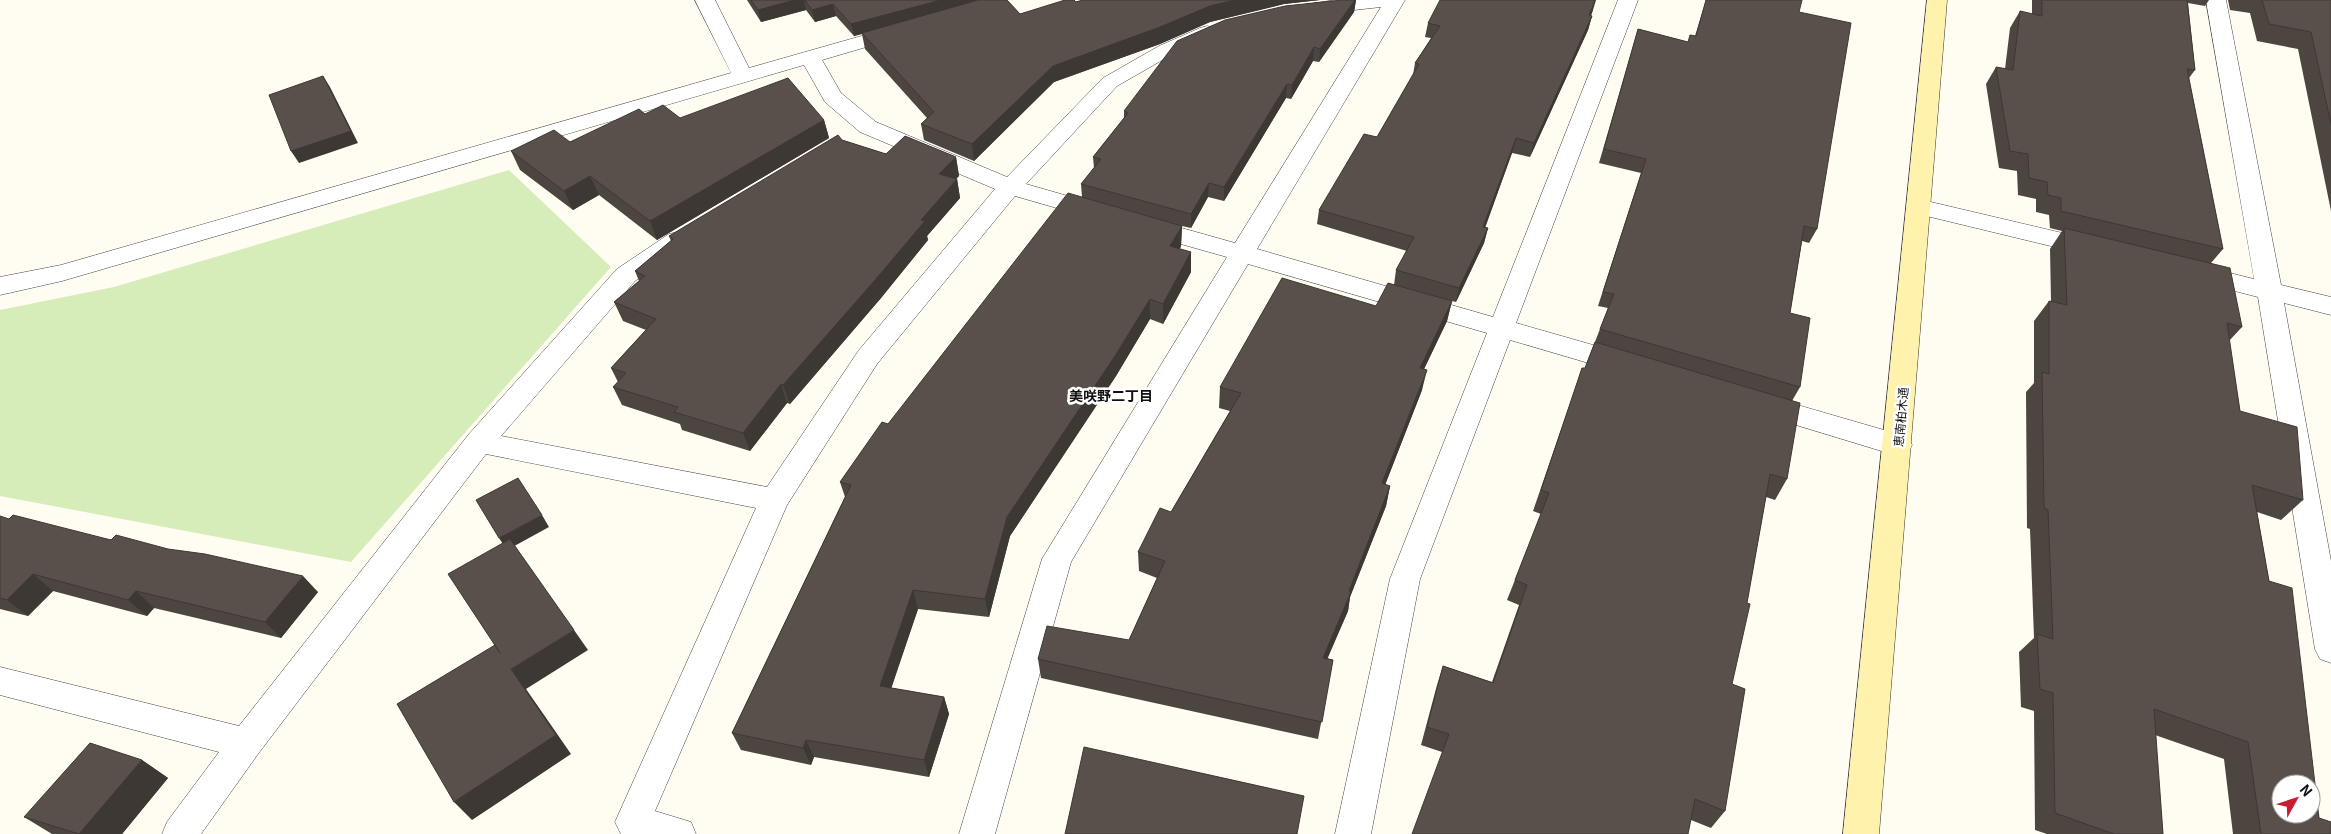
<svg xmlns="http://www.w3.org/2000/svg" width="2331" height="834" viewBox="0 0 2331 834" font-family="Georgia,'Noto Sans JP',serif">
  <style>
    .green { fill: #d6edb9 }
    .lines { fill: none; stroke-linecap: round; stroke-linejoin: round }
    .street-casing { stroke: #434343; stroke-width: 1 }
    .secondary-casing { stroke: #323232; stroke-width: 1 }
    .street { fill: #fff; fill-rule: evenodd }
    .secondary { fill: #fff2ad; fill-rule: evenodd }
    .wall { fill: #4d4540 }
    .shaded-wall { fill: #3e3834 }
    .building { fill: #59504b; stroke: #3e3834; fill-rule: evenodd }
    .labels { text-anchor: middle; dominant-baseline: central; stroke-width: 5; stroke-linejoin: round; paint-order: stroke }
    .street-label { font-size: 12px; fill: #101010; stroke: #fff }
    .neighbourhood-label { font-size: 14px; font-weight: bold; fill: #101010; stroke: #fff }
  </style>
  <rect width="100%" height="100%" fill="#fffcf2"/>
  <path class="green" d="M509,170L611,267L351,562L0,496V310L114,287Z"/>
  <g class="lines">
    <defs>
      <path id="street" d="M695,0H715L749,68L893,27L900,25L907,27L910,31L907,35L822,60L841,93L876,122L1007,177L1103,78L1159,46L1200,28L1207,26L1214,28L1217,32L1214,36L1173,54L1117,86L1026,184L1106,207L1110,212L1106,217L1098,220L1015,196L877,364L787,505L655,811L691,822L696,834H621L615,822L756,508L486,454L258,754L201,834H162L167,822L219,752L0,695V667L239,726L469,434L617,269L669,234L678,232L687,234L690,240L687,246L635,281L501,436L767,487L859,350L995,189L860,132L825,102L804,65L62,281L0,295V277L61,265L731,73Z
        M1336,0H1405L1257,249L1493,317L1618,0H1638L1516,323L1635,357L1639,364L1635,371L1626,374L1510,340L1420,579L1371,834H1335L1390,579L1487,333L1248,264L1071,562L995,834H959L1042,559L1227,257L1138,232L1134,226L1138,220L1146,218L1235,243L1381,7L1317,14L1310,12L1307,8L1310,4Z
        M2206,0H2226L2281,285L2331,297V315L2284,303L2331,561V663L2320,659L2315,649L2258,297L2188,279L2185,273L2188,267L2197,265L2254,279Z
        M1918,199L2092,240L2101,242L2104,248L2101,254L2092,256L1910,212L1906,207L1910,202Z
        M1763,395L1908,437L1912,445L1908,453L1898,456L1753,412L1749,405L1753,398Z"/>
      <path id="secondary" d="M1927,0H1947L1879,834H1843Z"/>
    </defs>
    <use href="#street" class="street-casing"/>
    <use href="#secondary" class="secondary-casing"/>
    <use href="#street" class="street"/>
    <use href="#secondary" class="secondary"/>
  </g>
  <path class="wall" d="M747,0H1007L1020,14L1083,0H1320L1284,4L1210,22L1160,44L1054,82L974,161L924,140L921,124L927,118L865,49L862,34L854,36L836,16L815,22L806,10L761,22Z
    M1342,0H1356L1354,12L1319,62L1313,61L1291,99L1286,98L1224,201L1208,197L1191,228L1182,226L1181,246L1180,249L1191,252V272L1163,324L1150,319L1116,376L1010,536L989,617L918,609L891,688L944,697L949,714L929,777L814,757L811,765L741,750L732,733L845,497L840,482L888,424L1082,197L1081,184L1094,168L1093,157L1124,118V111Z
    M1706,0L1799,12L1817,229L1809,243L1802,241L1790,313L1800,387L1792,401L1787,479L1775,500L1766,497L1732,684L1725,811L1711,828L1691,820L1442,752L1421,745L1437,685L1443,666L1492,682L1519,605L1507,600L1541,514L1533,511L1575,389L1582,368H1585L1608,308L1598,306L1641,173L1599,163L1638,29L1688,42L1695,36Z
    M2032,0H2209L2205,6L2188,3L2195,70L2189,78L2223,249L2211,263L2242,327L2229,341L2240,411L2303,500L2281,520L2257,512L2269,581L2319,818L2331,834H2233L2224,759L2155,735L2163,834H2047L2035,830L2034,711L2021,707L2019,652L2034,638L2030,529L2027,528L2026,392L2034,383V321L2049,301H2051L2050,249L2062,231L2050,228L2049,215L2036,212V199L2018,195L2017,171L1999,168L1986,84L1996,67L2005,69L2010,28L2020,11L2032,14Z
    M2228,0H2331V211L2298,49L2257,41L2250,13L2230,10Z
    M1593,10L1591,16H1592L1588,30L1530,157L1512,153L1485,227L1488,228L1484,243L1456,302L1452,301L1447,321L1424,369L1422,390L1385,485L1390,486L1386,506L1350,597L1348,611L1327,658L1333,660L1318,739L1041,678L1038,659L1129,640L1157,578L1139,571L1138,552L1171,512L1230,411L1219,408L1220,387L1376,306L1394,285L1396,270L1407,251L1317,224L1319,210L1377,137L1413,75L1415,63L1431,38L1425,37L1428,23Z
    M645,114L680,118L824,120L829,138L657,240L599,195L573,210L520,170L511,151L570,142Z
    M842,140L886,154L956,157L959,176L956,179H957L960,198L927,236L928,240L881,298L790,404L787,403L750,451L682,430L680,424L622,405L613,387L618,382L611,368L646,330L623,321L614,302L639,281L635,271L671,241L669,236Z
    M0,516L9,519L318,592L281,638L154,608L147,616L53,591L28,616L0,609Z
    M142,760L168,778L122,834H52L24,817Z"/>
  <path class="shaded-wall" d="M795,0H804L806,10L761,22L758,10Z
    M941,0H986L854,36L851,24Z
    M1235,0H1320L1284,4L1210,22L1160,44L1054,82L974,161L972,144L1053,66L1210,6Z
    M1355,0H1356L1354,12L1319,62L1320,49Z
    M1595,0H1596L1593,10L1584,29L1589,15Z
    M833,4L836,16L815,22L812,10Z
    M1592,16L1588,30L1530,157L1534,143Z
    M1314,47L1313,61L1291,99L1292,85Z
    M323,76L330,87L358,143L299,163L291,151Z
    M1287,84L1286,98L1224,201V187Z
    M824,120L829,138L657,240L650,221Z
    M1516,138L1512,153L1480,242L1483,227Z
    M956,157L959,176L942,192L939,174Z
    M590,176L599,195L573,210L564,191Z
    M957,179L960,198L927,236L928,240L881,298L790,404L783,385L921,220Z
    M1209,183L1208,197L1191,228V214Z
    M1182,226L1181,246L1170,267V246Z
    M1488,228L1484,243L1456,302L1459,288Z
    M1191,252V272L1163,324V304Z
    M1150,299V319L1116,376L1010,536L989,617L985,599L1007,517Z
    M1452,301L1447,321L1415,388L1420,368Z
    M1427,370L1422,390L1378,503L1382,483Z
    M781,384L787,403L750,451L743,433Z
    M1390,486L1386,506L1350,597L1348,611L1320,676L1323,658Z
    M542,515L549,527L507,550L499,538Z
    M33,574L53,591L28,616L7,600Z
    M303,576L318,592L281,638L265,622Z
    M913,590L918,609L886,704L880,686Z
    M136,591L154,608L147,616L128,600Z
    M574,630L588,650L526,689L571,754L472,820L454,802L511,669Z
    M944,697L949,714L929,777L924,760Z
    M806,740L814,757L811,765L803,748Z
    M142,760L168,778L122,834H79Z"/>
  <path class="building" d="M751,0H795L758,10Z
    M805,0H941L851,24L833,4L812,10Z
    M978,0H1007L1020,14L1065,0H1074L1076,2L1083,0H1235L1210,6L1160,27L1053,66L972,144L921,124L934,112L862,33Z
    M1342,0H1355L1320,49L1314,47L1292,85L1287,84L1224,187L1209,183L1191,214L1081,184L1101,159L1093,157L1128,113L1124,111L1177,41L1225,20L1285,6Z
    M1440,0H1595L1589,15L1592,16L1534,143L1516,138L1483,227L1488,228L1459,288L1396,270L1414,237L1319,210L1364,134L1377,137L1419,64L1415,63L1440,26L1428,23Z
    M1706,0H1802L1799,12L1851,23L1817,229L1804,226L1790,313L1810,318L1800,387L1600,329L1614,294L1603,292L1646,159L1604,149L1638,29L1688,42L1690,35L1696,36Z
    M2042,0H2187L2195,70L2187,69L2223,249L2061,211V198L2048,195L2047,182L2029,178L2028,154L2010,151L1996,67L2013,70L2020,11L2042,16Z
    M2262,0H2331V124L2311,32L2269,24Z
    M323,76L351,131L291,151L269,95Z
    M788,78L824,120L650,221L590,176L564,191L511,151L554,130L570,142L639,109L645,114L663,105L680,118Z
    M838,135L842,140L886,154L905,136L956,157L939,174L957,179L921,220L925,221L876,279L783,385L781,384L743,433L674,412L678,407L613,387L626,373L611,368L656,319L614,302L645,276L635,271L673,239L669,236Z
    M1068,193L1182,226L1170,246L1191,252L1163,304L1150,299L1115,356L1007,517L985,599L913,590L880,686L944,697L924,760L806,740L803,748L732,733L851,485L840,482L882,422L888,424Z
    M2064,228L2230,268L2242,327L2227,323L2240,411L2297,427L2303,500L2252,485L2269,581L2292,588L2319,818L2331,822V834H2261L2248,742L2154,709L2163,834H2114L2055,813L2053,693L2040,689L2037,634L2053,639L2048,510L2044,508L2042,372L2049,374V301L2067,305ZM2281,784H2311V814H2281Z
    M1282,278L1376,306L1388,283L1452,301L1420,368L1427,370L1382,483L1390,486L1349,591L1351,592L1323,658L1333,660L1322,722L1038,659L1047,626L1129,640L1165,561L1138,552L1160,508L1171,512L1241,393L1220,387Z
    M1595,342L1800,403L1787,479L1770,474L1747,603L1750,604L1732,684L1745,689L1725,811L1695,799L1688,834H1412L1449,734L1427,727L1443,666L1493,683L1527,585L1515,580L1549,493L1541,490L1582,368H1585Z
    M518,478L542,515L499,538L476,500Z
    M13,515L111,540L116,535L168,549L205,554L303,576L265,622L136,591L128,600L33,574L7,600L0,598V516L9,519Z
    M510,539L574,630L511,669L556,735L454,802L397,704L495,645L500,653L448,574Z
    M90,743L142,760L79,834L24,817Z
    M1084,747L1304,796L1297,834H1065Z"/>
  <g class="labels">
    <g class="street-label">
      <text transform="translate(1900 417) rotate(-85)">恵南柏木通</text>
    </g>
    <g class="neighbourhood-label">
      <text x="1111" y="395">美咲野二丁目</text>
    </g>
  </g>
  <g transform="translate(2296 799) rotate(50)"><circle r="24" fill="#ffffff" stroke="#9f9f9f"/>
  <path d="M0-4L9 19L0 12L-9 19Z" fill="#c91e2f"/>
  <text y="-8" font-size="14" font-weight="bold" text-anchor="middle" fill="#101010">N</text>
  </g>
</svg>
